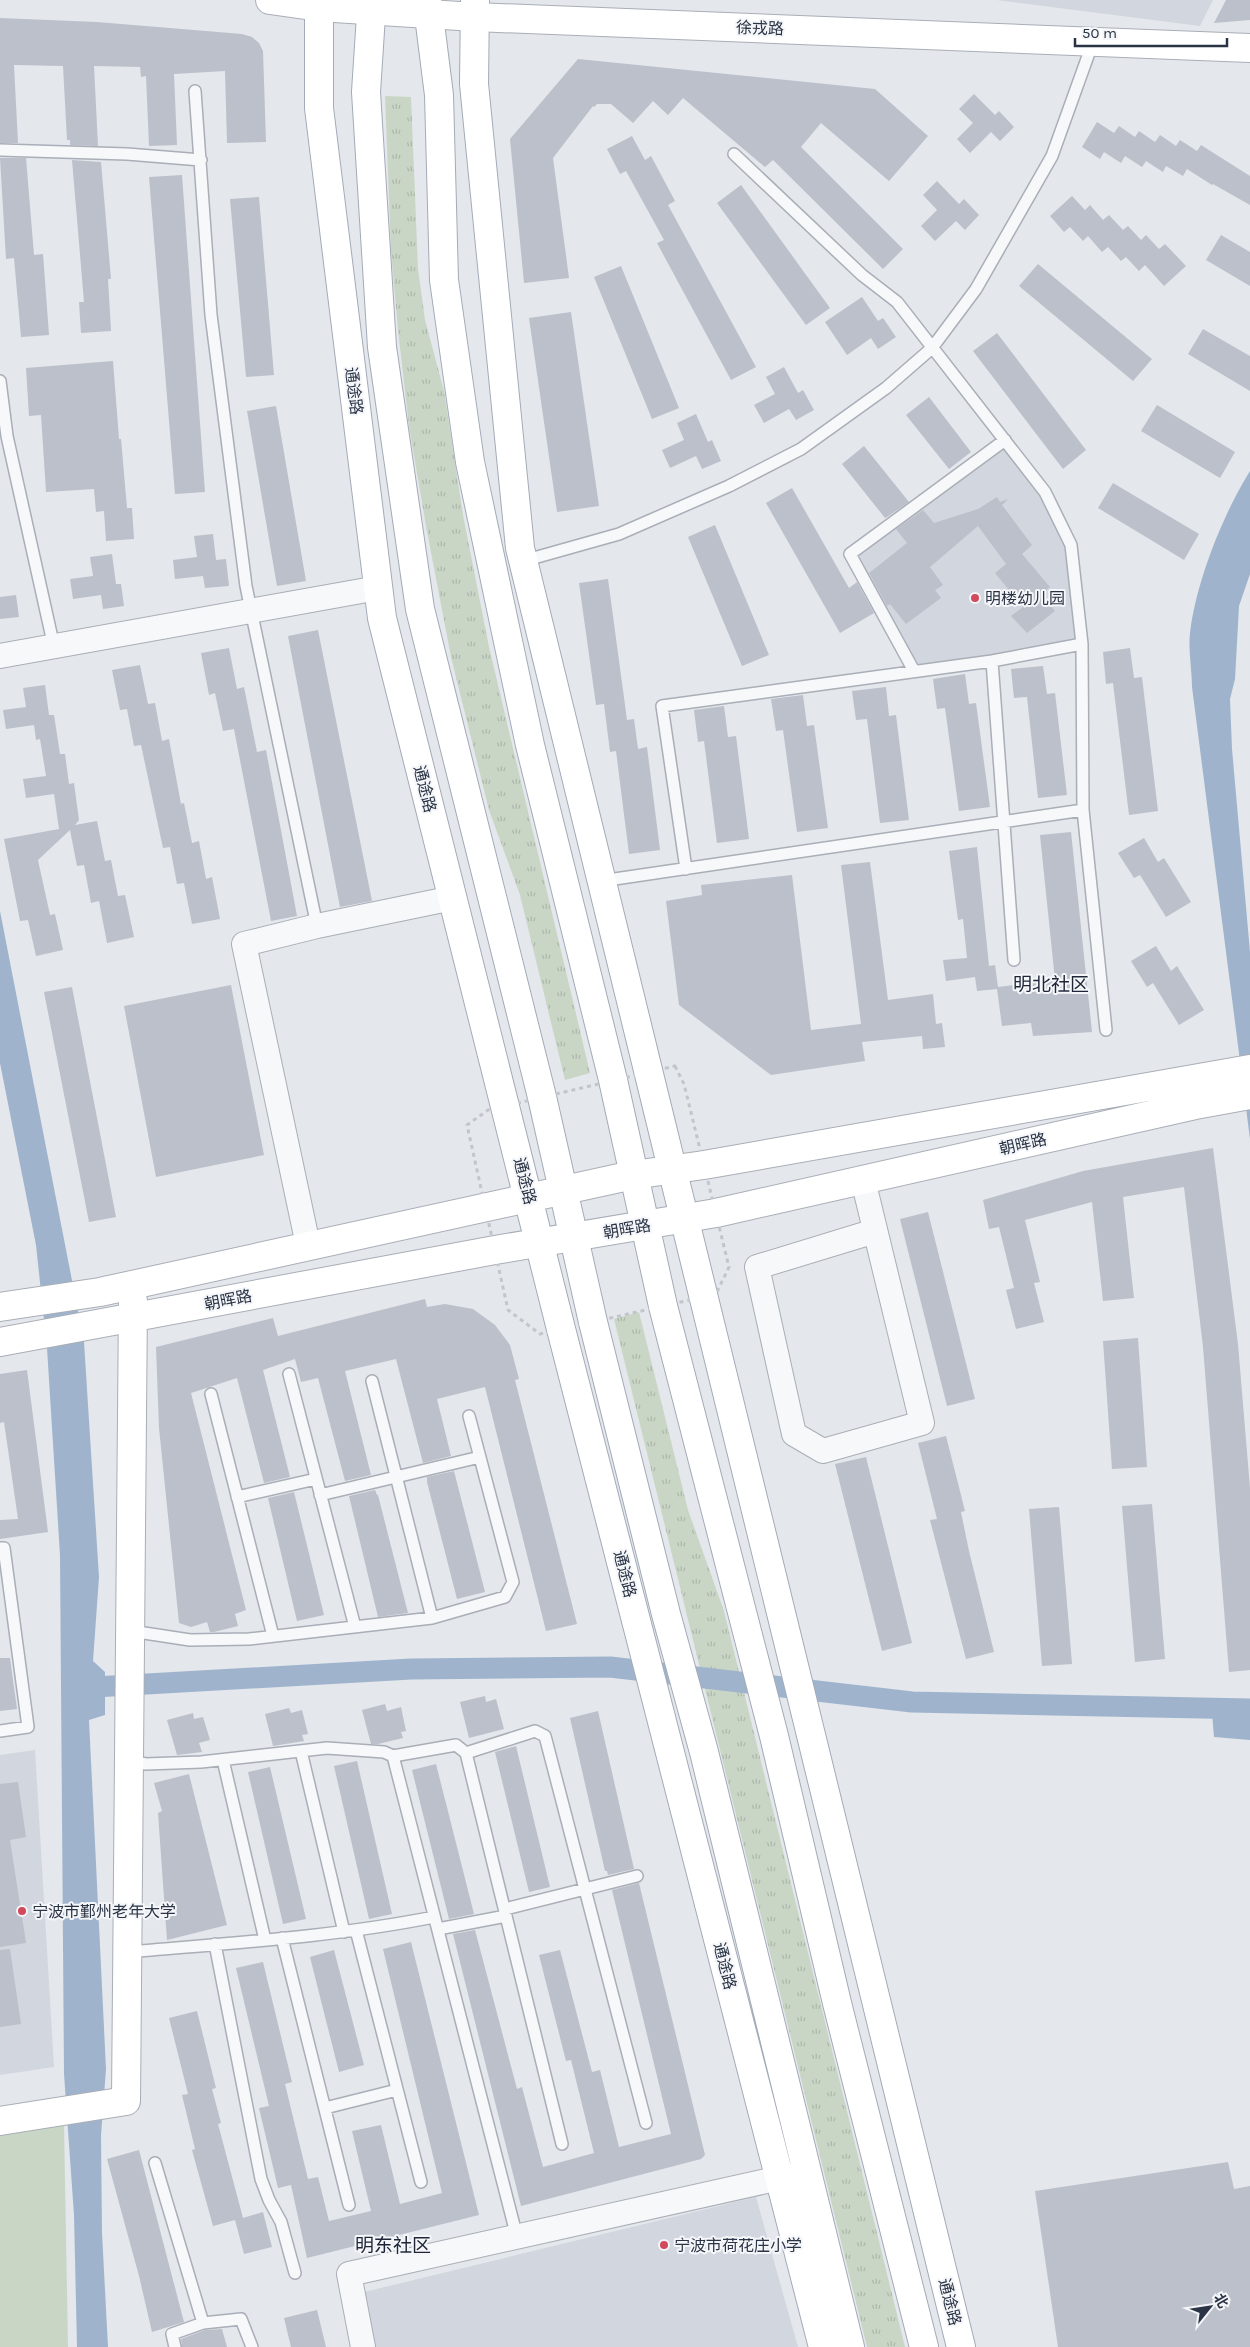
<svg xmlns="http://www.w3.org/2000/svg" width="1250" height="2347" viewBox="0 0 1250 2347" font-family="Karla,'Noto Sans SC',sans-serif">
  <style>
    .built { fill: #d2d6de }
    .grass { fill: url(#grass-tufts) }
    .park { fill: #c9d6c5 }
    .water { fill: #9fb4cc }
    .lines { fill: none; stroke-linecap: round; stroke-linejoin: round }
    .canal { stroke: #9fb4cc; stroke-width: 21 }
    .building { fill: #bbc0ca }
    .lane-casing { stroke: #a9aeb7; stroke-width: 14 }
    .street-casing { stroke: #a9aeb7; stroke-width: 26 }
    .secondary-casing { stroke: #a9aeb7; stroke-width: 30 }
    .primary-casing { stroke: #a3abb8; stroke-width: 30 }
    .path { stroke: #c2c5cb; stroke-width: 3; stroke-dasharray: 4 4; stroke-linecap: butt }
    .lane { stroke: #f7f8fa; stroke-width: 11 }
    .street { stroke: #f7f8fa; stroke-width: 24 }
    .secondary { stroke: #fff; stroke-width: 28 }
    .primary { stroke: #fff; stroke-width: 28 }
    .poi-dot { fill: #d1495b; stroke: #f4f6f9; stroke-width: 2 }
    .labels { text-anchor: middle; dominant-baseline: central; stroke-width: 4; stroke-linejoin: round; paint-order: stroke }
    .street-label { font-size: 16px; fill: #2b3445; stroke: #f4f6f9 }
    .poi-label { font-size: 16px; fill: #2b3445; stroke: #f4f6f9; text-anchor: start }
    .quarter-label { font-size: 19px; fill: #1d2536; stroke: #f4f6f9 }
  </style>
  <defs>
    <pattern id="grass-tufts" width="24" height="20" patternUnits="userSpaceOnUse" patternTransform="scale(1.25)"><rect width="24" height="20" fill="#c9d6c5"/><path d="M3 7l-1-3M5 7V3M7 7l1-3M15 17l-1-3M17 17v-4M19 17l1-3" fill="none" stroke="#adb8ab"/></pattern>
  </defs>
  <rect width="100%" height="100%" fill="#e4e7ec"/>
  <path class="built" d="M997,0H1213L1200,26Z
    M1005,441L1044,492L1069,546L1080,643L915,670L851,554Z
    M35,1750L54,2067L0,2075V1755Z
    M756,2197L798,2347H373L360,2293Z"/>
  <path class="grass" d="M385,96L411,97L418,269L425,320L444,391L463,515L489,647L590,1073L565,1080L520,895L489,810L451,657L426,526L409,426L398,330L391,251Z
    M639,1312L688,1510L724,1611L905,2347H867L614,1319Z"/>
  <path class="park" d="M64,2125L68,2347H0V2135Z"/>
  <path class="water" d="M1250,471V574L1239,606L1235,679L1230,699L1232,749L1250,952V1139L1192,687C1192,670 1188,650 1190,633C1196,582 1223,514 1250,471Z
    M0,911L84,1342L99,1577L93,1661L105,1672V1715L89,1720L106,2069L101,2135L102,2233L108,2347H77L74,2215L64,2074L60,1555L47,1348L36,1245L0,1063Z
    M1211,1701H1250V1740L1214,1737Z"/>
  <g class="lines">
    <path class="canal" d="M77,1688L411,1669L610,1667L912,1702L1250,1709"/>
  </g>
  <path class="building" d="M1226,0H1250V20L1214,23Z
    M0,18L97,22L242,34L252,37L259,43L263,51L266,142L227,143L225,71L174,74L177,145L149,146L146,76L141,77L140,67L94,66L98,146L70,145V140H67L63,66L14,65L18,143H0Z
    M578,59L875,89L928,136L889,181L821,123L801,147L903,249L883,269L773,160L765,167L683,98L668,115L653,101L633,123L611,104H597L594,107L593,106L553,158L569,278L524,283L510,139Z
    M974,94L995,115L999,111L1014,127L1000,141L991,132L970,153L957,139L973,123L959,109Z
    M1097,122L1114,133L1119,126L1135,137L1139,131L1155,142L1160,135L1176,146L1180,140L1197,151L1201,145L1250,176V205L1213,184L1212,185L1187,169L1183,176L1166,166L1163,172L1146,161L1142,167L1125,156L1121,163L1104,152L1100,159L1082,147Z
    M632,136L645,160L651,156L675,201L668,205L756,367L731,380L657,243L664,240L626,171L620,174L607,149Z
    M0,158H26L34,255L43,254L49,335L21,337L14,258L6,259Z
    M72,160L101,162L111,279H108L111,331L81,333L79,302H84Z
    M182,175L205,492L175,494L149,177Z
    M937,181L959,204L964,199L979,215L965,230L956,221L935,241L921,226L937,210L923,195Z
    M741,185L830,308L806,325L717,203Z
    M1072,196L1085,210L1090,205L1103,220L1109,215L1123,230L1128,226L1141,240L1146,235L1159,249L1165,244L1186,266L1164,286L1145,265L1139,271L1126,257L1121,261L1108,247L1102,252L1088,236L1083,241L1070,227L1064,232L1050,216Z
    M259,197L274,375L246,377L230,199Z
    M1221,235L1250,252V286L1206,260Z
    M1038,264L1152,359L1133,381L1019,286Z
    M621,266L679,408L652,419L594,277Z
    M862,297L878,321L883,318L896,337L878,349L871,338L847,355L825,322Z
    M571,312L599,506L557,512L529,318Z
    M1203,329L1250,356V391L1188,354Z
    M997,333L1086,450L1063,469L973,351Z
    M113,361L119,439H121L127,508H132L134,539L106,541L104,511L96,512L94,489L46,492L41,415L29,416L26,368Z
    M784,367L798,393L803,390L814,410L796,420L789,409L764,423L754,405L775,394L766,377Z
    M929,397L971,452L949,469L906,415Z
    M1157,405L1235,452L1220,478L1141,431Z
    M276,406L306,581L277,586L247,411Z
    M696,414L708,442L712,440L721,461L702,469L696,456L670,468L662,450L684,440L677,423Z
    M864,446L909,502L887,517L885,518L842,464Z
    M1113,483L1199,534L1184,560L1098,508Z
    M792,488L849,588L857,582L874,613L840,633L766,503Z
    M997,497L1000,502L1008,499L1002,505L1032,545L1022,554L1050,587L1042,594L1055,611L1027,633L1011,616L1023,607L995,573L1006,564L978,526L930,567L943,585L935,590L941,598L906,624L890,604L887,606L869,573L907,543L896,529L923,510L934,523L978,509Z
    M715,525L769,655L742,666L688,537Z
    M213,534L216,560L226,559L229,586L205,588L203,576L175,579L173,560L197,557L194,536Z
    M112,554L116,584H121L124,606L103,609L101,595L73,599L70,579L93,576L90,557Z
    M608,579L627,720L634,719L638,749L647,747L660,850L629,854L616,751L610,752L604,704L596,705L579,583Z
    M16,595L19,617L0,619V597Z
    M318,630L372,901L340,907L288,636Z
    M229,648L237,689L244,687L257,752L266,750L297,916L271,921L234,729L223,731L215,693L209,695L201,653Z
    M1130,648L1134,678L1142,677L1158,811L1129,815L1113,683L1106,684L1103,652Z
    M140,665L148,704L155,703L162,741L169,739L181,804L184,803L192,843L199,841L206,879L212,877L220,919L192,924L184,883L177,884L170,847L163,848L141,745L134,746L127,709L120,710L112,670Z
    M1043,666L1047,694L1055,693L1067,795L1038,798L1027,697L1014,698L1011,669Z
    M965,674L969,704L976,703L990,807L959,811L945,708L937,709L933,679Z
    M45,685L49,715H54L60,754H65L69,784L74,783L79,820L75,825L97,821L105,861L111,860L118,896L125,895L134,937L107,943L99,901L91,903L84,865L77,866L70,830L38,860L50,915L55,914L63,950L36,956L28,920L20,921L4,839L59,829L54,794L26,798L23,779L46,776L40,739L36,740L34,725L6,729L3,710L26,707L23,688Z
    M886,687L889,716L896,715L909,820L880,823L867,719L856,720L852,691Z
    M803,695L807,726L814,725L828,828L797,832L783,730L776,731L771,699Z
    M724,706L728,737L736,736L749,839L717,843L704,741L698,742L694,710Z
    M1071,832L1092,1032L1033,1036L1031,1023L1002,1026L997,989L977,991L975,977L946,981L943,960L967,958L963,919L958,920L949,851L977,847L989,966L995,965L998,987L1055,980L1040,835Z
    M1144,838L1158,862L1164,858L1191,902L1166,917L1140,875L1134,878L1118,853Z
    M870,862L888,1000L933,994L936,1024L942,1023L945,1047L923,1049L922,1036L862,1042L865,1061L771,1075L679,1005L666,901L702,895L701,885L792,875L811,1030L861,1024L841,865Z
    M1156,946L1171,971L1177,966L1204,1010L1179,1025L1153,983L1147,987L1131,961Z
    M231,985L264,1155L156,1177L124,1006Z
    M72,987L116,1217L89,1222L44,992Z
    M1213,1148L1238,1344L1250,1488V1670L1229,1672L1203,1347L1184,1187L1123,1197L1134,1298L1103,1301L1092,1202L1025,1220L1040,1282L1034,1283L1044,1322L1016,1329L1006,1290L1014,1288L999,1227L989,1229L983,1200L1083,1171Z
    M928,1212L975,1399L947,1406L900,1219Z
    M425,1299L427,1307L445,1304L473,1309L495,1325L510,1345L519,1379L515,1380L577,1624L546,1631L485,1387L437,1399L451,1456L423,1463L396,1359L345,1371L371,1475L345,1481L318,1378L301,1382L295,1359L263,1370L290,1477L264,1483L237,1378L191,1393L246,1610L235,1614L238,1626L214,1632H210L207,1622L191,1627L179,1623L159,1428L156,1347L273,1318L278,1336Z
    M1138,1338L1147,1467L1112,1469L1103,1341Z
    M27,1370L48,1532L0,1539V1520L18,1519L4,1422L0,1423V1374Z
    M946,1436L965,1511L961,1512L969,1551L994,1652L966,1659L930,1520L937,1519L918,1443Z
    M866,1457L912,1643L882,1651L835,1464Z
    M454,1471L485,1592L457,1599L427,1482V1477Z
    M375,1490L377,1495H378L408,1613L378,1617L349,1496Z
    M294,1492L324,1615L297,1621L268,1498Z
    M1152,1504L1165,1659L1135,1662L1122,1506Z
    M1059,1507L1072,1664L1042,1666L1029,1509Z
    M0,1658H10L17,1709L0,1711Z
    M485,1696L486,1702L496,1699L504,1729L469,1738L460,1702Z
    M385,1704L387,1711L401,1707L406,1731L401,1732L403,1738L378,1744H371L362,1710Z
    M289,1708L291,1713L302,1710L308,1734L302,1735L304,1741L273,1746L265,1714Z
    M598,1711L634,1869L608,1875L607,1871H605L570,1718Z
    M193,1713L194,1719L203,1717L210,1740L199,1743L202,1752L177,1755L167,1720Z
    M516,1746L550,1887L529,1892L495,1752Z
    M357,1761L392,1914L369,1919L334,1766Z
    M436,1764L474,1914L449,1919L412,1770Z
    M270,1767L306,1919L283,1924L248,1772Z
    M189,1774L227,1925L167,1940L158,1813L162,1811L154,1783Z
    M18,1782L26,1837L10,1840L26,1943L0,1947V1784Z
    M639,1883L705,2155L701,2159L521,2206L453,1934L475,1930L517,2089L522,2087L543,2167L594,2153L571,2060L566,2061L539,1955L560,1950L592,2072L600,2070L619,2147L671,2134L612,1890Z
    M411,1942L479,2215L307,2258L291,2185L278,2188L259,2108L269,2106L236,1968L263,1962L292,2082L285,2084L308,2179L318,2177L329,2221L371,2211L352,2131L381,2125L400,2204L442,2193L383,1949Z
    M10,1949L21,2024L0,2027V1950Z
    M334,1950L364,2065L339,2072L310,1957Z
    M197,2011L216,2088L212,2089L221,2123L218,2124L243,2218L263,2212L272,2247L244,2254L235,2220L213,2226L192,2150L195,2149L182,2095L188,2094L169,2018Z
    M139,2150L184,2322L152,2332L139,2276L107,2159Z
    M1228,2162L1234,2189L1250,2186V2347H1058L1035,2191Z
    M317,2310L326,2347H291L284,2318Z
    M222,2329L227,2347H182L181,2339L205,2330Z"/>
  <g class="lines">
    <defs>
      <path id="lane" d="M195,91L211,315L246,586L317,926
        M0,150L127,154L201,160
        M734,154L862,275L897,302L1045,492L1071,545L1082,644L1083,810L1106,1030
        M0,381L7,436L54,647
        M523,561L619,534L729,486L801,449L886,388L932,348L976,289L1052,156L1093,42
        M992,661L1014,960
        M914,671L850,554L1005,440
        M686,869L662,706L992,661L1082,644
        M601,881L1083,810
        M289,1374L355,1627
        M372,1381L432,1618
        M211,1394L273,1636
        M320,1495L480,1457
        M237,1497L316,1479
        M0,1548H4L28,1727L0,1731
        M131,1631L190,1640L249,1639L432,1618L505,1597L513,1582L469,1416
        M301,1751L344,1932
        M466,1753L535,1731L545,1736L646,2123
        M393,1756L456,1745L466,1753L562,2144
        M223,1760L265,1940
        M129,1761L146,1764L201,1762L327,1748L384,1752L393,1756L517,2237
        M505,1909L637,1876
        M438,1929L506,1916
        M356,1930L421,2182
        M282,1938L349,2205
        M215,1944L261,2179L269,2200L281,2222L295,2273
        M128,1952C230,1943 333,1937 434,1917
        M325,2108L397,2090
        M155,2163L203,2323L172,2334L175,2347
        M203,2323L241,2319L252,2347"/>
      <path id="street" d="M0,656L378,588
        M863,1180L922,1423L823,1451L794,1434L757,1267L875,1231
        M308,1245L244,944L317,926L453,898
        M363,2347L349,2274L798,2174"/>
      <path id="secondary" d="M270,0L319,7L475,17L1250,48
        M0,1307L100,1292L633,1175L704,1165L1250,1069
        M0,1342L495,1250L716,1213L1195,1105L1250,1095
        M0,2121L126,2101L133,1301"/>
      <path id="primary" d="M319,0V108L382,618L561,1329L823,2347
        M372,0L366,92L382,347L420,609L542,1097L593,1322L666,1614L704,1752L850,2347
        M427,0L439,95L444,280L470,462L530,745L613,1080L663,1306L774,1736L837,2003L924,2347
        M475,0L474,84L520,548L961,2347"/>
    </defs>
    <use href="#lane" class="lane-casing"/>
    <use href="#street" class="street-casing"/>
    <use href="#secondary" class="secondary-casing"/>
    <use href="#primary" class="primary-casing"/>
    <path class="path" d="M675,1066L684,1084L729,1267L716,1294L540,1334L508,1310L467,1125L488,1110Z"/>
    <use href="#lane" class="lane"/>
    <use href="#street" class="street"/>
    <use href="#secondary" class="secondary"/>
    <use href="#primary" class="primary"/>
  </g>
  <g class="poi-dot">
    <circle cx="975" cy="598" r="5"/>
    <circle cx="22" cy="1911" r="5"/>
    <circle cx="664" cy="2245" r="5"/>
  </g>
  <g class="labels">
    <g class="street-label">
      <text transform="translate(760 28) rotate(2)">徐戎路</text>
      <text transform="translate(354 391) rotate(83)">通途路</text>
      <text transform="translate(425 789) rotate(76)">通途路</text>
      <text transform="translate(1023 1144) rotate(-13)">朝晖路</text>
      <text transform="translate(525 1181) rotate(76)">通途路</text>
      <text transform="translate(627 1229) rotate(-10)">朝晖路</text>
      <text transform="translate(228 1300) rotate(-11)">朝晖路</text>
      <text transform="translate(625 1574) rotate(76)">通途路</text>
      <text transform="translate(725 1966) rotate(76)">通途路</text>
      <text transform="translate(950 2302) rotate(76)">通途路</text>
    </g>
    <g class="poi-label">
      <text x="985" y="598">明楼幼儿园</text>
      <text x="32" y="1911">宁波市鄞州老年大学</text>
      <text x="674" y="2245">宁波市荷花庄小学</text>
    </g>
    <g class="quarter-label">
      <text x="1051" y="985">明北社区</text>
      <text x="393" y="2246">明东社区</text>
    </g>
  </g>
  <g transform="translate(1210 2307) rotate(60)" stroke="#f4f6f9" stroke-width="4" paint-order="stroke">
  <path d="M0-4L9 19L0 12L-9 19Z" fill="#2b3445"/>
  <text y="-8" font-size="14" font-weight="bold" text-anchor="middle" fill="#2b3445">北</text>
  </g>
  <path d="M1075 38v8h152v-8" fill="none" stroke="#2b3445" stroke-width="2.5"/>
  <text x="1082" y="38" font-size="15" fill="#2b3445" stroke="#f4f6f9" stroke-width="4" paint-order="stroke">50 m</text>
</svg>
